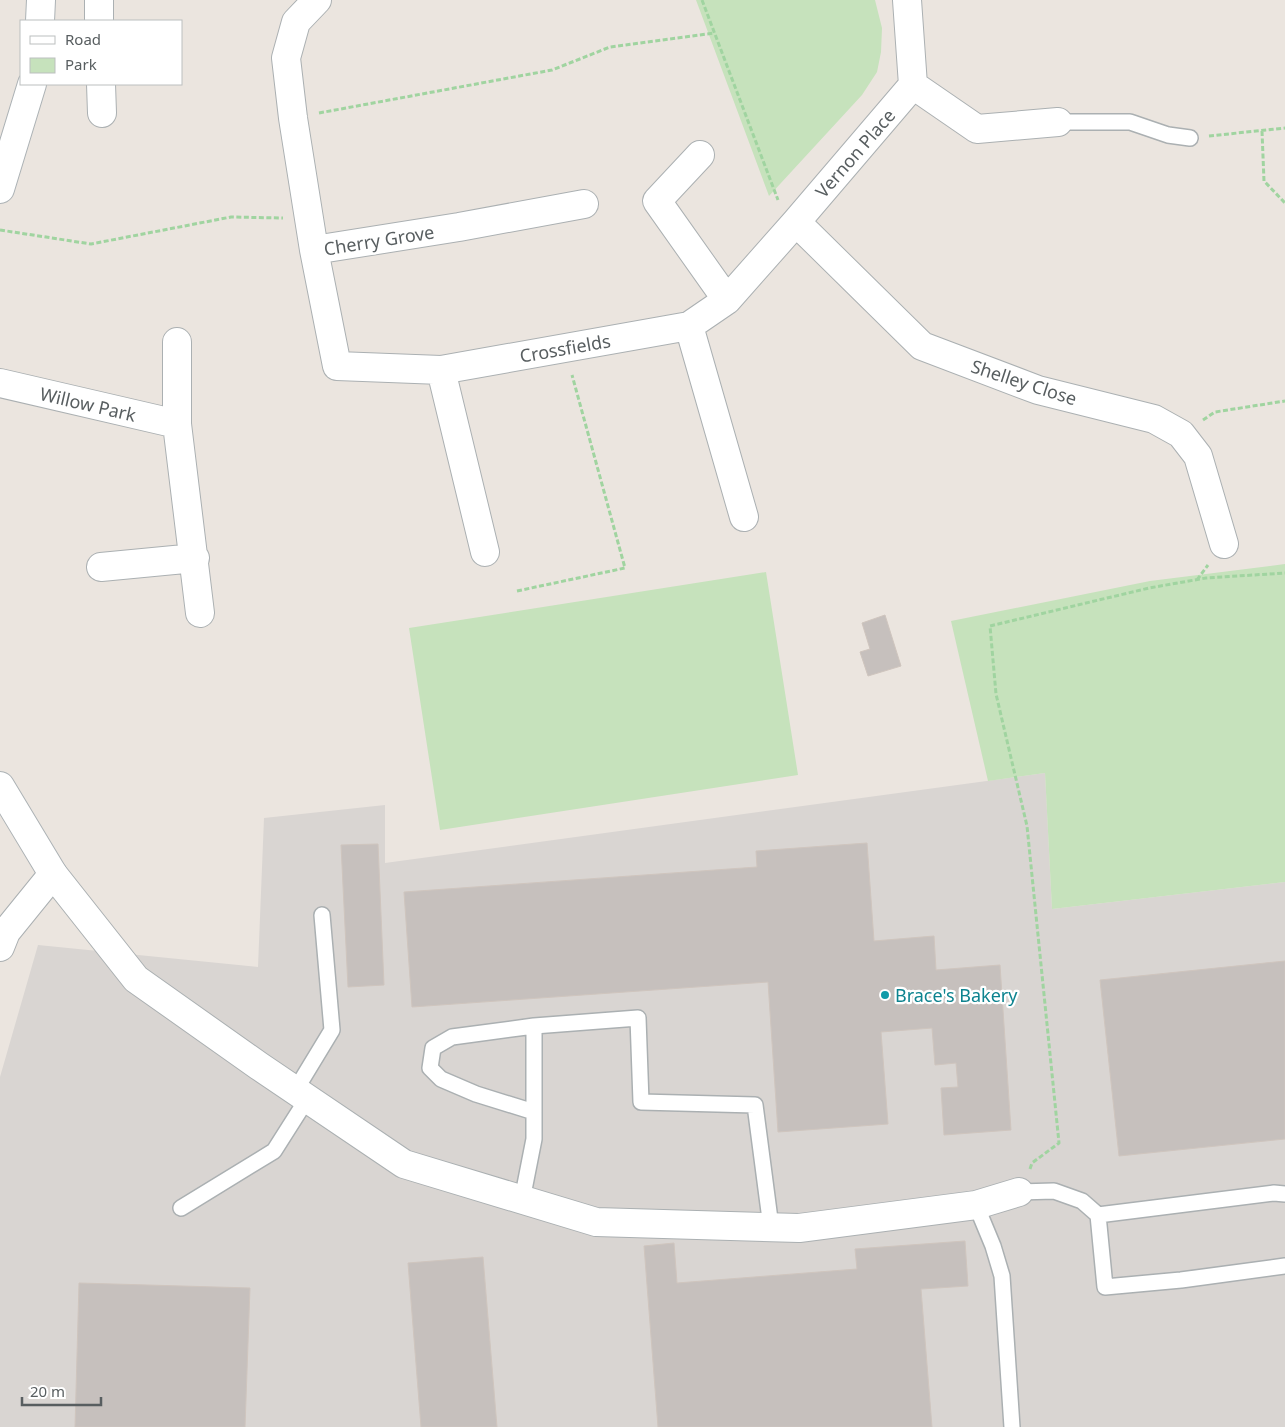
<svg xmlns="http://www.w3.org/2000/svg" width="1285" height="1427" viewBox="0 0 1285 1427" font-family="'Noto Sans',sans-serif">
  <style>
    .industrial { fill: #d9d5d2 }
    .green { fill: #c6e2bc }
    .building { fill: #c6c0bd; stroke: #cfc5be }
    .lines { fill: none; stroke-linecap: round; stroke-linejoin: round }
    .lane-casing { stroke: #abb0b2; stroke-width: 18 }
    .street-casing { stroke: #abb0b2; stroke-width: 30 }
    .secondary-casing { stroke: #acb2b5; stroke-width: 30 }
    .path { stroke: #a0d4a0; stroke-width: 3; stroke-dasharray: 5 2.5; stroke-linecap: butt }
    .lane { stroke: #fff; stroke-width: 15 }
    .street { stroke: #fff; stroke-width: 28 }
    .secondary { stroke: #fff; stroke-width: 28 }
    .culture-dot { fill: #0f9aa8; stroke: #fff; stroke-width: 2 }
    .labels { text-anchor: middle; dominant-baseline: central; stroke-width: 4.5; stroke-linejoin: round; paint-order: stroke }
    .street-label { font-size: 18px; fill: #585e60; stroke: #fff }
    .culture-label { font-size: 18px; fill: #0d838f; stroke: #fff; text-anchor: start }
  </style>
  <rect width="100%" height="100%" fill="#ebe5df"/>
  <path class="industrial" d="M1045,773L1052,909L1285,882V1427H0V1077L38,945L258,967L264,818L385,805V863Z"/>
  <path class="green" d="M696,0H875L882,28L881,52L877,72L862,95L769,196Z
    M1285,564V882L1052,909L1045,773L988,781L951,621L1150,581Z
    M766,572L798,775L440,830L409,628Z"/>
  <path class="building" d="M885,615L901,666L868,676L860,652L870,649L862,623Z
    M867,843L874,941L934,936L936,970L1000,965L1011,1130L944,1135L941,1088L958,1087L956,1063L935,1065L932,1028L881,1032L888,1124L778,1132L768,982L412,1007L404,892L757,867L756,851Z
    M378,844L384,985L348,987L341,845Z
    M1285,961V1139L1119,1156L1100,980Z
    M965,1241L968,1286L921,1289L932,1427H658L644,1246L674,1243L677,1283L857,1269L855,1249Z
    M483,1257L497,1427H421L408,1263Z
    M79,1283L250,1288L245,1427H75Z"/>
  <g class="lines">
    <defs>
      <path id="lane" d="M1058,122H1130L1168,135L1190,138
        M534,1026L452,1037L433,1048L430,1068L441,1079L476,1094L534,1112
        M295,1091L332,1030L322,915
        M1019,1192L1054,1191L1082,1201L1098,1215L1105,1287L1181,1280L1285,1266
        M522,1200L534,1139V1026L638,1018L641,1102L755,1105L771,1227
        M976,1205L993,1246L1002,1276L1012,1427
        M181,1208L274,1151L307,1099
        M1098,1215L1274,1193L1285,1194"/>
      <path id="street" d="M99,0V21
        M317,0L296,22L286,58L293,118L314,250L459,227L584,204
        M101,84L102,113
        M913,85L977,129L1058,122
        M700,155L657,201L727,300
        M796,222L922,346L1038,390L1154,419L1181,434L1198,456L1224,544
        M314,250L337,366L441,370L689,326L727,300L796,222L913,85L907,0
        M689,326L744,517
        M177,342V424
        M441,370L485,552
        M0,383L177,424L200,613
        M101,567L195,558
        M0,947L6,932L53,874L136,979L259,1066L404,1164L596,1222L799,1228L976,1205L1019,1192"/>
      <path id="secondary" d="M40,21L41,0
        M0,189L32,84
        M0,786L53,874"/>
    </defs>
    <use href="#lane" class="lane-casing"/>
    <use href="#street" class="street-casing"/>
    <use href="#secondary" class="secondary-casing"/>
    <path class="path" d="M702,0L778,200
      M319,113L552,70L610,47L714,33
      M1262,131L1264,181L1285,203
      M1209,136L1285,128
      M0,230L91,244L231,217L283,218
      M1203,420L1215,412L1285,401
      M1197,580L1208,565
      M517,591L625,568L572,375
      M1030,1169L1032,1163L1059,1143L1027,826L996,694L990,626L1149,588L1206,578L1285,573"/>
    <use href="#lane" class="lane"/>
    <use href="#street" class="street"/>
    <use href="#secondary" class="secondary"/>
  </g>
  <circle class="culture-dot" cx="885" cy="995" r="5"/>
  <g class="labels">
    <g class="street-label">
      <text transform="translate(855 153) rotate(-49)">Vernon Place</text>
      <text transform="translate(379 240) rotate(-9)">Cherry Grove</text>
      <text transform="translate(565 348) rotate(-10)">Crossfields</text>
      <text transform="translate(1024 382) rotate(18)">Shelley Close</text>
      <text transform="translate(88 404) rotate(13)">Willow Park</text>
    </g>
    <g class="culture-label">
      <text x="895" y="995">Brace's Bakery</text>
    </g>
  </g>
  <rect x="20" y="20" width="162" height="65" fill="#ffffff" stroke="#bcbfbf"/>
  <rect x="30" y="36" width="25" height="8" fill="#ffffff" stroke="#bcbfbf"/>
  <text x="65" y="45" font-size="15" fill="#585e60">Road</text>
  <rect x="30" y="58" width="25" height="15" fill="#c6e2bc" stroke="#bcbfbf"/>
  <text x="65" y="70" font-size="15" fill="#585e60">Park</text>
  <path d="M22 1397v8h79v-8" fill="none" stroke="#585e60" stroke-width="2.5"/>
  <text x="30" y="1397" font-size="15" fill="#585e60" stroke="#ffffff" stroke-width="4" paint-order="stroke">20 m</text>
</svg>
